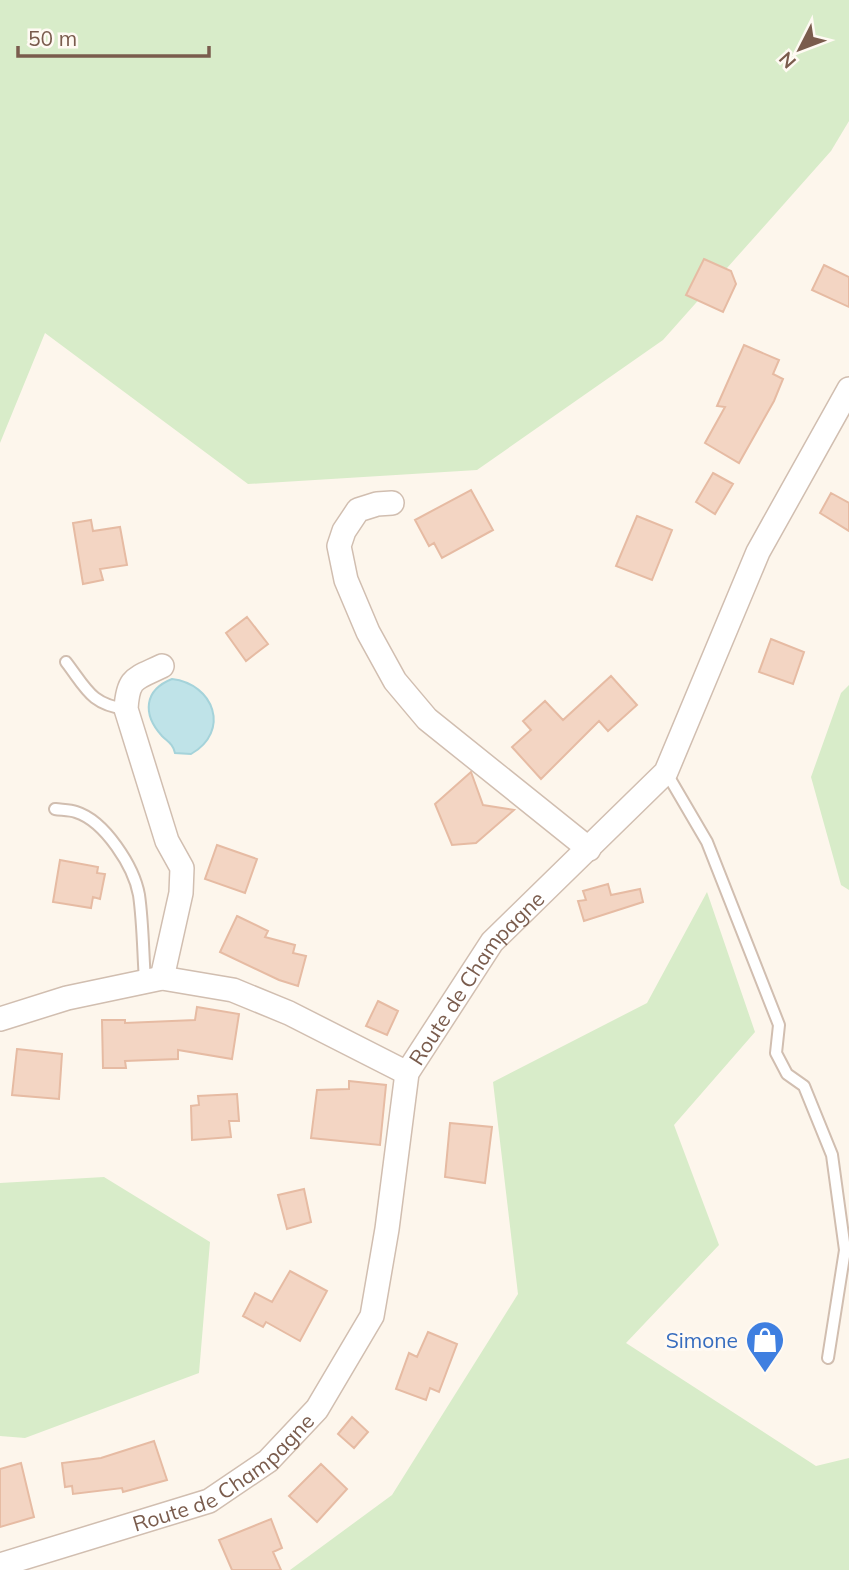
<svg xmlns="http://www.w3.org/2000/svg" width="849" height="1570" viewBox="0 0 849 1570" font-family="Mulish,sans-serif">
  <style>
    .green { fill: #d8ecc9 }
    .water { fill: #bfe3e8; stroke: #a5d3da; stroke-width: 2 }
    .building { fill: #f3d5c3; stroke: #e6bba3; stroke-width: 2 }
    .lines { fill: none; stroke-linecap: round; stroke-linejoin: round }
    .lane-casing { stroke: #d1beb0; stroke-width: 14 }
    .street-casing { stroke: #d1beb0; stroke-width: 26 }
    .lane { stroke: #fff; stroke-width: 10 }
    .street { stroke: #fff; stroke-width: 23 }
    .labels { text-anchor: middle; dominant-baseline: central; stroke-width: 6; stroke-linejoin: round; paint-order: stroke }
    .street-label { font-size: 21px; fill: #7a5c4d; stroke: #fffaf3 }
    .shop-label { font-size: 21px; fill: #366cbe; stroke: #fffaf3; text-anchor: end }
  </style>
  <rect width="100%" height="100%" fill="#fdf6ec"/>
  <path class="green" d="M0,0H849V121L831,151L663,340L477,470L248,484L45,333L0,443Z
    M849,685V890L841,885L811,777L841,693Z
    M707,892L755,1032L674,1125L719,1245L626,1343L816,1466L849,1458V1570H290L392,1495L518,1294L493,1082L647,1003Z
    M104,1177L210,1242L199,1373L25,1438L0,1436V1183Z"/>
  <path class="water" d="M172,679C214,684 231,731 191,754L175,753C173,744 168,742 162,736C142,714 144,690 172,679Z"/>
  <path class="building" d="M704,259L731,271L736,284L723,312L686,295Z
    M824,265L849,277V307L812,290Z
    M744,345L779,360L773,374L783,379L774,401L739,463L705,443L725,407L717,406Z
    M713,473L733,484L715,514L696,502Z
    M471,490L493,530L442,558L434,543L429,546L415,520Z
    M831,493L849,503V531L820,513Z
    M637,516L672,530L652,580L616,566Z
    M91,520L93,531L120,527L127,565L100,569L103,580L83,584L73,523Z
    M247,617L268,644L246,661L226,633Z
    M771,639L804,652L793,684L759,672Z
    M611,676L637,705L608,731L599,721L541,779L512,747L531,730L523,721L545,701L563,720Z
    M471,772L483,805L514,810L476,843L452,845L435,804Z
    M217,845L257,859L245,893L205,879Z
    M60,860L98,867L97,873L105,874L100,899L93,897L91,908L53,902Z
    M608,884L611,895L640,889L643,902L584,921L578,901L586,900L583,891Z
    M237,916L268,931L265,937L295,945L293,953L306,956L298,986L279,980L220,952Z
    M378,1001L398,1011L387,1035L366,1026Z
    M197,1007L239,1014L232,1059L178,1050V1059L125,1061L126,1068H103L102,1020H125V1023L195,1020Z
    M17,1049L62,1054L59,1099L12,1095Z
    M349,1081L386,1085L380,1145L311,1138L317,1090L349,1089Z
    M237,1094L239,1121H229L231,1137L192,1140L191,1106L199,1105L198,1096Z
    M450,1123L492,1127L485,1183L445,1177Z
    M304,1189L311,1222L287,1229L278,1195Z
    M290,1271L327,1291L300,1341L266,1322L263,1327L243,1316L255,1293L272,1302Z
    M428,1332L457,1344L439,1392L430,1388L426,1400L396,1389L409,1353L417,1357Z
    M352,1417L368,1432L354,1448L338,1434Z
    M154,1441L167,1480L123,1492L122,1488L73,1494L72,1486L65,1487L62,1463L101,1458Z
    M21,1463L34,1517L0,1527V1469Z
    M321,1464L347,1489L317,1522L289,1496Z
    M271,1519L282,1548L273,1552L281,1570H232L219,1540Z"/>
  <g class="lines">
    <defs>
      <path id="lane" d="M66,662C86,688 91,705 126,709
        M666,772L707,842L779,1025L776,1053L787,1074L804,1086L832,1155L845,1250L828,1358
        M55,809C61,810 70,810 76,812C105,821 134,867 139,895C143,923 143,953 145,981"/>
      <g id="street">
        <path d="M392,503L377,504L358,510L344,531L339,546L346,580L368,632L395,681L427,719L589,849"/>
        <path d="M162,666C135,679 128,677 126,709L167,841L182,868L181,893L162,978"/>
        <path d="M0,1019L67,998L162,978L233,990L289,1013L407,1073"/>
        <path id="s1" d="M0,1565L209,1501L268,1461L317,1409L372,1316L387,1229L407,1073L492,942L666,772L758,552L849,389"/>
      </g>
    </defs>
    <use href="#lane" class="lane-casing"/>
    <use href="#street" class="street-casing"/>
    <use href="#lane" class="lane"/>
    <use href="#street" class="street"/>
  </g>
  <defs>
    <symbol id="shop-pin" viewBox="-11 -11 22 30"><path d="M0 17L-7.5 6A9.5 9.5 0 1 1 7.5 6Z" fill="#3f7fe0" stroke="#fffaf3"/><path d="M-5-2.5h2.3a2.7 3.5 0 0 1 5.4 0H5L5.5 6h-11ZM-1.5-2.5h3a1.5 2.3 0 0 0-3 0Z" fill="#fff"/></symbol>
  </defs>
  <g fill-rule="evenodd">
    <use href="#shop-pin" x="743" y="1318" width="44" height="60"/>
  </g>
  <g class="labels">
    <g class="street-label">
      <text stroke="none"><textPath href="#s1" startOffset="833">Route de Champagne</textPath></text>
      <text stroke="none"><textPath href="#s1" startOffset="245">Route de Champagne</textPath></text>
    </g>
    <g class="shop-label">
      <text x="738" y="1340">Simone</text>
    </g>
  </g>
  <g transform="translate(800 49) rotate(228)" stroke="#fffaf3" stroke-width="5" paint-order="stroke">
  <path d="M0-5L12 26L0 18L-12 26Z" fill="#7a5c4d"/>
  <text y="-10" font-size="19" font-weight="bold" text-anchor="middle" fill="#7a5c4d">N</text>
  </g>
  <path d="M18 46v10h191v-10" fill="none" stroke="#7a5c4d" stroke-width="3.5"/>
  <text x="28" y="46" font-size="21" fill="#7a5c4d" stroke="#fffaf3" stroke-width="5" paint-order="stroke">50 m</text>
</svg>
